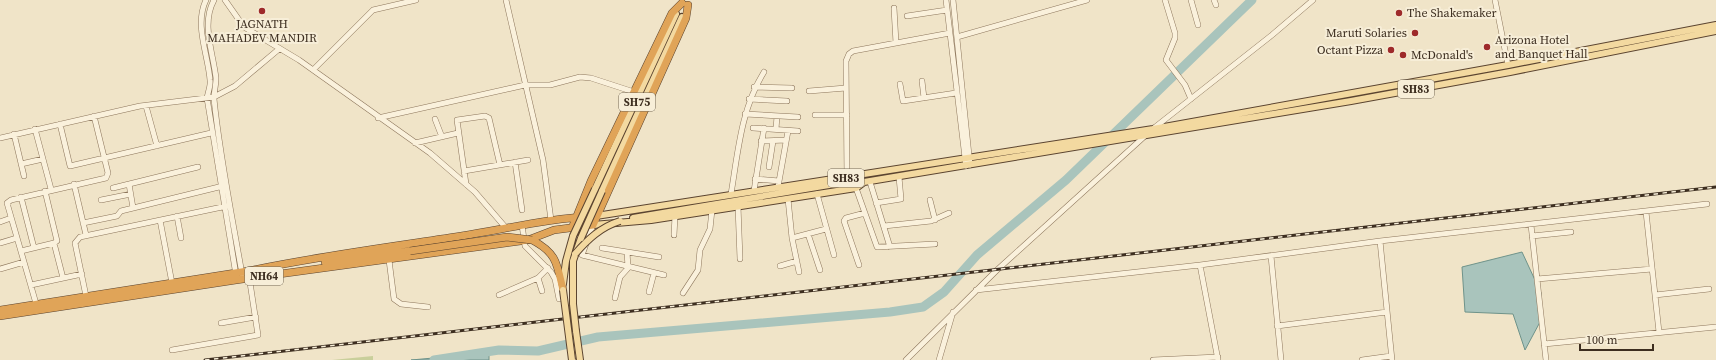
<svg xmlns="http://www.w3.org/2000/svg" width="1716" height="360" viewBox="0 0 1716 360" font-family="'Source Serif 4',serif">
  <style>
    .green { fill: #c9cf9b }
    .water { fill: #a9c4bc; stroke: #6f938a }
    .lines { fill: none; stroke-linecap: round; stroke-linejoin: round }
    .river { stroke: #a9c4bc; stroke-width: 9 }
    .minor-casing { stroke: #8d765c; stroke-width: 6 }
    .major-casing { stroke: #5b4430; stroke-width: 8 }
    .highway-casing { stroke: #5b4430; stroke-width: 8 }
    .minor { stroke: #faf1dc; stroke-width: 5 }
    .major { stroke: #f3d9a0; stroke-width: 6 }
    .highway { stroke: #e0a458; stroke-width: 7 }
    .rail-casing { stroke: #3d2e20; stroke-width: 3 }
    .rail { stroke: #f7eed8; stroke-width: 1.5; stroke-dasharray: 4.5; stroke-linecap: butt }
    .major-bridge-casing { stroke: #5b4430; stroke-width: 8; stroke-linecap: butt }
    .highway-bridge-casing { stroke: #5b4430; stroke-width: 8; stroke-linecap: butt }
    .major-bridge { stroke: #f3d9a0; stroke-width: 6 }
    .highway-bridge { stroke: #e0a458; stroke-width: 7 }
    .poi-dot { fill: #9e2a2b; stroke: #f7eed8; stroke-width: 1.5 }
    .labels { text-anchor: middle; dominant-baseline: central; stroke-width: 4; stroke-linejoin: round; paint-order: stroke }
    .shield { fill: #f7eed8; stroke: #756857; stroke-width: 1 }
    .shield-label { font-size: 11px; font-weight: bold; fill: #3d2e20 }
    .poi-label { font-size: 12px; fill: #3d2e20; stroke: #f7eed8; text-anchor: start }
  </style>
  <rect width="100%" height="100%" fill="#f0e4c8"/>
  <path class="green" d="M373,356V360H332Z"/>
  <path class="water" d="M1522,252L1541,293L1540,322L1525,350L1513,314L1465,312L1462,267Z
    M489,353V360H411Z"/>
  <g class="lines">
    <path class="river" d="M434,360L499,350L538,351L598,337L890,312L923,307L944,292L977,255L1066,180L1252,0"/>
    <defs>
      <path id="minor" d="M206,0C194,25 208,54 210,80C211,85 208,92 207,98L236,275
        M214,0C201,24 213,52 216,78C216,85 214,92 214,99C220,158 232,216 242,274
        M225,0L244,27L299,60L430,153L475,192L506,228
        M506,0L543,160L551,220
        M946,0L966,166
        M953,0L970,165
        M1165,0L1175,33V38L1166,60L1185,85L1191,99
        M1191,0L1198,25
        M1214,0L1216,5
        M1495,0L1508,65
        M894,8L896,43
        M907,16L947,10
        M957,37L1087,0
        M313,70L373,10L416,0
        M922,81L924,98
        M900,84L903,101L956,93
        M754,87L792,88
        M809,91L846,88
        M749,99L787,101
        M146,106L157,146
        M745,114L798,117
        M815,115H847
        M378,118L525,85H550L580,77L591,78L634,92
        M435,119L442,137
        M60,124L70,166L211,133
        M753,128L798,131
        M1154,128L1272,35L1313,0
        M35,129L51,189
        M776,129L777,116
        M14,134L24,176
        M0,138L140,106L214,97L235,86L279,49
        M761,141L786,140
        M415,143L458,133
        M515,162L522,210
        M21,164L43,159
        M769,167L773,141
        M464,171L528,160
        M847,178L846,61L849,54L853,51L950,33
        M755,179L779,181
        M870,182L890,247
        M74,184L86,235
        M129,184L133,208
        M466,184L457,120L485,116L489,118L500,165
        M778,187L788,131
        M113,188L198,167
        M856,188L877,247L935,244
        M754,191L764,128
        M731,194C738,152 741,109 764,72
        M817,194L834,255
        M21,197L34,248
        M788,199L792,238L799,272
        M101,200L131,194
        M930,200L935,220
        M876,203L901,199L899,177
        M738,206L740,259
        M1646,212L1659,332
        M177,216L181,238
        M160,220L172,283
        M0,222L11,218
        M83,223L117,216L121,211L223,186
        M522,225L525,246L551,272L555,279L559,299
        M593,225L582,255L664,275
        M1531,225L1546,360
        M884,226L931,221L949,213
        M808,234L820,270
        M674,235L675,216
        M1532,236L1571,232
        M792,238L826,229
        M1380,241L1392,360
        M0,243L17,238
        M54,243L63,278
        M602,248L659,257
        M21,251L54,243L57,241L45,191
        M627,252L628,267
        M1271,256L1281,360
        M389,260L394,299L401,304L428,307
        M859,265L844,221L846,218L865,213
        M1200,265L1218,360
        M780,266L797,261
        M0,269L24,262
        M1537,279L1652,269
        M31,285L82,274
        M976,290L1200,265L1380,241L1707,204
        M542,291L538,278L548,268
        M649,292L654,273
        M683,293L698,270L700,250L710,229L712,210
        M499,295L538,278
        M1655,295L1709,289
        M86,296L75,243L80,237L227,206
        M615,298L620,277L629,267
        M37,307L7,203L11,200L106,178L108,173L94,116
        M221,323L256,317
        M1277,326L1387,312
        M1544,344L1716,327
        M172,350L258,335L249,276
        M906,360L997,270L1146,135
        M939,360L953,312
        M1153,360L1218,357
        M1362,360L1391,356"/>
      <path id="major" d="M595,189L676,14
        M602,191L682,17
        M596,216L1153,129L1508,65L1716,25
        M633,218L829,185L862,183
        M593,225L651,220L856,188L864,182L1351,101L1510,72L1716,31
        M563,284L566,261L573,236
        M573,304V261L581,238
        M576,331L580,360"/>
      <path id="highway" d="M572,228L591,181L672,13L682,3
        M532,240C557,253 557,264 563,290
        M325,262L410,251
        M0,310L248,271C319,256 390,247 461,236C506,229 550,218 596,216
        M0,316L236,280L528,240L554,230L593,225L686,18L688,5"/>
    </defs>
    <use href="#minor" class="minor-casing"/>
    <use href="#major" class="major-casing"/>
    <use href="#highway" class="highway-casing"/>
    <use href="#minor" class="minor"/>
    <use href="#major" class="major"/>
    <use href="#highway" class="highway"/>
    <defs>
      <path id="rail" d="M205,360L1716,187"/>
    </defs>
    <use href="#rail" class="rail-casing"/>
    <use href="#rail" class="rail"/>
    <defs>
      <path id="major-bridge" d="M573,236L595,189
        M581,238L602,191
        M575,254C588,239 601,227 620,221
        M563,290L572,360
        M573,304L576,331"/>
      <path id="highway-bridge" d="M410,251L507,237L532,240"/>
    </defs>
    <use href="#major-bridge" class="major-bridge-casing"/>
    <use href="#highway-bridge" class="highway-bridge-casing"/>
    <use href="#major-bridge" class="major-bridge"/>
    <use href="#highway-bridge" class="highway-bridge"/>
  </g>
  <g class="poi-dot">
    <circle cx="262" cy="11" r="4"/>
    <circle cx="1399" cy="13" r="4"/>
    <circle cx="1415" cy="33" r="4"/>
    <circle cx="1487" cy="47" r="4"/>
    <circle cx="1391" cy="50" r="4"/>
    <circle cx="1403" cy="55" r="4"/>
  </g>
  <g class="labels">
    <g class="shield">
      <rect x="1398" y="80" width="36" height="18" rx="3"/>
      <rect x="619" y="93" width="36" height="18" rx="3"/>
      <rect x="828" y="169" width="36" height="18" rx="3"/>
      <rect x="245" y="267" width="38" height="18" rx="3"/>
    </g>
    <g class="shield-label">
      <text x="1416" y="89">SH83</text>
      <text x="637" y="102">SH75</text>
      <text x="846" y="178">SH83</text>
      <text x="264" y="276">NH64</text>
    </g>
    <g class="poi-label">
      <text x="1407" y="13">The Shakemaker</text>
      <text x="262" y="24" text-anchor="middle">JAGNATH<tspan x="262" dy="14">MAHADEV MANDIR</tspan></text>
      <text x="1407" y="33" text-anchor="end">Maruti Solaries</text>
      <text x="1495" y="40">Arizona Hotel<tspan x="1495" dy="14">and Banquet Hall</tspan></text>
      <text x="1383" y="50" text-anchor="end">Octant Pizza</text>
      <text x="1411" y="55">McDonald's</text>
    </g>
  </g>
  <path d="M1580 344v6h73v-6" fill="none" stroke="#3d2e20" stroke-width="2"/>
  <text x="1586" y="344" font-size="12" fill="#3d2e20" stroke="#f7eed8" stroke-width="3" paint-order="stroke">100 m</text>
</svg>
